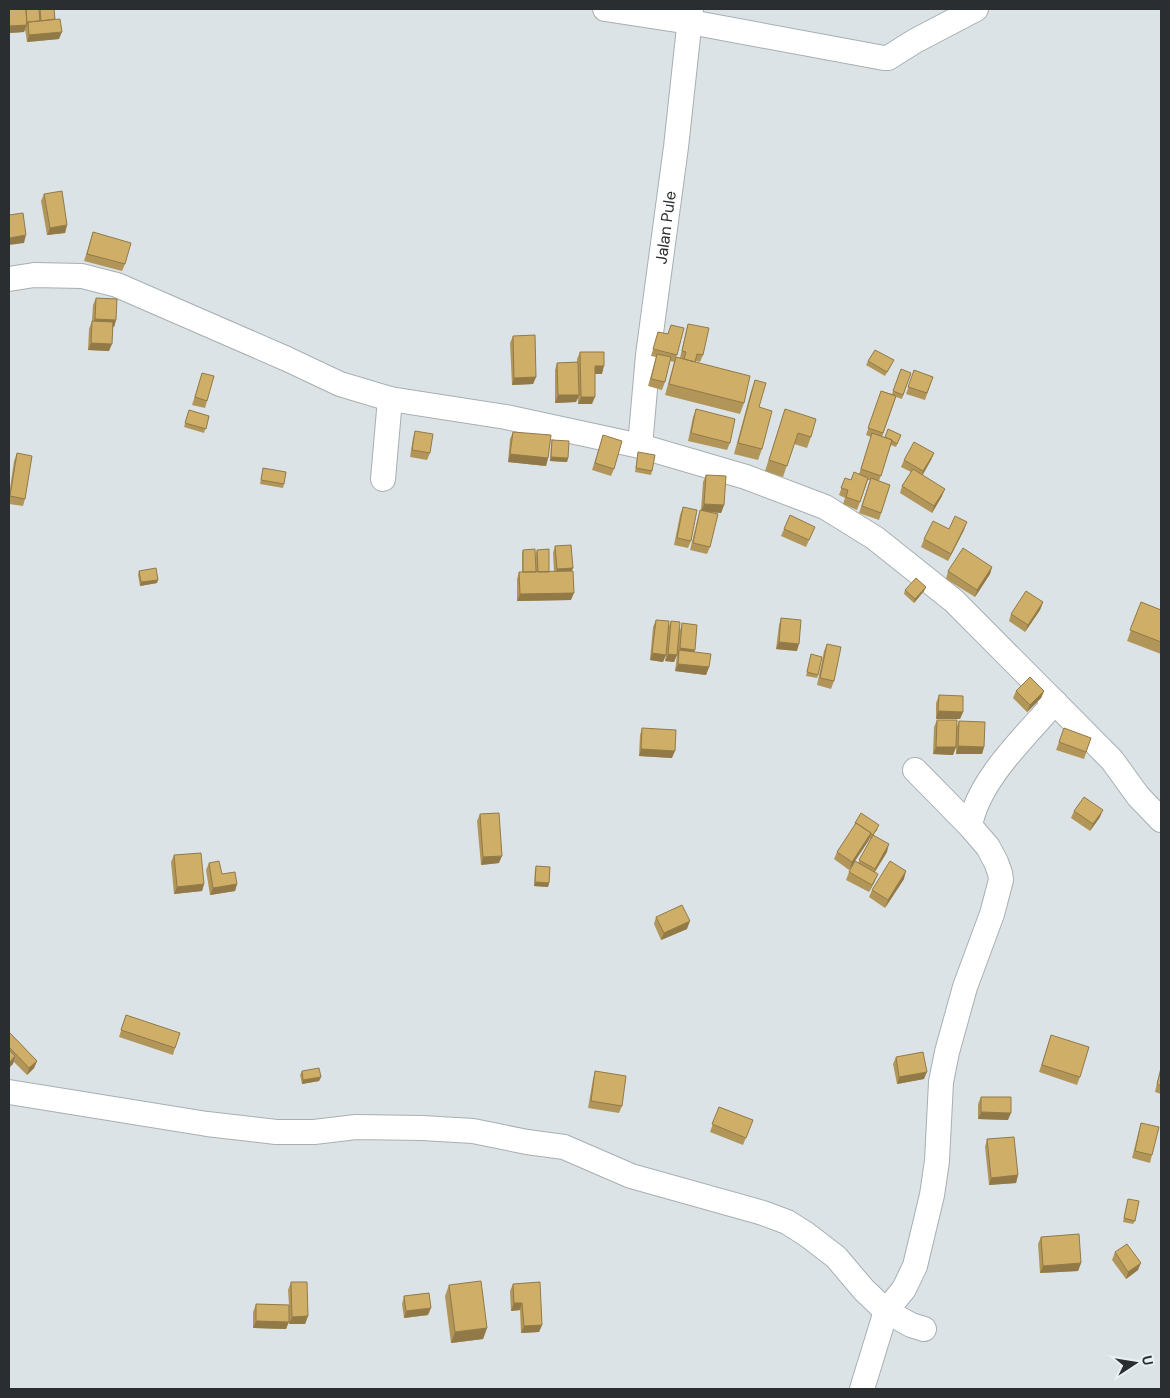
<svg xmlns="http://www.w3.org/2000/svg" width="1170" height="1398" viewBox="0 0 1170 1398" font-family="'DM Sans',sans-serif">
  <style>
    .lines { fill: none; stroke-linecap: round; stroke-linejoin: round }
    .minor-casing { stroke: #a7afb2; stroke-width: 26 }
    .minor { stroke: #fff; stroke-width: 24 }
    .wall { fill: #b29659 }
    .shaded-wall { fill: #917a48 }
    .building { fill: #cfae67; stroke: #917a48 }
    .labels { text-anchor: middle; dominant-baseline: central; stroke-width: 4; stroke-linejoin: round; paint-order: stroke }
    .street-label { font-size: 16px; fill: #2b2e30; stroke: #e8f0f4 }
  </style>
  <rect width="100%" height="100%" fill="#dbe3e6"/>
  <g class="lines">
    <defs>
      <g id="minor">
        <path d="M605,9L690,22L884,58H888L915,41L976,9"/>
        <path d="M9,279L34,275L82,276L117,285L287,359L340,384L390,399L506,417L640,446L746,477L825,507L875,538L954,601L1112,760L1138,796L1161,820"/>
        <path id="s1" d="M640,446L648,355L676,147L691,9"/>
        <path d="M383,479L390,399"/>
        <path d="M915,770L970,826"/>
        <path d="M9,1092L207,1124L276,1132H314L356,1127L422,1128L473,1131L527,1142L564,1147L631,1176L763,1213L787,1222L806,1234L836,1257L864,1290L886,1311L911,1325L924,1329"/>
        <path d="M862,1389L886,1311L904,1289L915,1266L932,1195L937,1161L941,1082L947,1052L965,987L992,914L1001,880L1000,873L996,862L988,847L970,826C978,780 1025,737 1055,702"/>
      </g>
    </defs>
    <use href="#minor" class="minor-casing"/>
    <use href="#minor" class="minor"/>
  </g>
  <path class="wall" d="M9,9H54L55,19L59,39L27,42L25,29L26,27L24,32L9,33Z
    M44,194L67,225L65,233L47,235L41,201Z
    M93,232L125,264L122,271L84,261Z
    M96,298L116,320L114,327H113L109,351L88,350L89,329L92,321L93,305Z
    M688,324L703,355L700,362L696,361L695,362L744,403L740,414L665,395L674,362L670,361L665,382L662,390L648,386L656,357L651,356L658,332L668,334L671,325L677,355L676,357L680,358L686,331Z
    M513,336L536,377L533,384L512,385L510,343Z
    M580,352L602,374H595L592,404H578V398L576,402L555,403V370L557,363L577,362V359Z
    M868,361L892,364L885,376L866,365Z
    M901,369L911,373L902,399L896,397L882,437H885L901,435L896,447L891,445L879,481L890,485L879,520L859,513L870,480H868L857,510L843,504L845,498L839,495L845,478L851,480L859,474L871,437L866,435L881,391L892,394Z
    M914,370L933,377L925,400L906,394Z
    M202,373L207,401L205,408L192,405Z
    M755,380L759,407L762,449L758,460L734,454L751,391Z
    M696,409L730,443L727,450L688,441L693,417Z
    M785,409L811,437L807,448L794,444L783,477L765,471Z
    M189,410L209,416L204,433L184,427Z
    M415,431L430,453L427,460L410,457L413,438Z
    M513,432L548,458L546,466L508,462L510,439Z
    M603,435L614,469L611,476L592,470Z
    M552,440L568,458L567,462L550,461L551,443Z
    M638,452L652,471L651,475L635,472Z
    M17,453L25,499L23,506L9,504V495L14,461Z
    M934,453L931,460L922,475L942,496L932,513L900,493L902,486L911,472L901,467L904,460Z
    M263,468L284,484L283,488L260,484Z
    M706,475L724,505L721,513L706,512L710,547L707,554L690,550L698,517L701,510L703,482Z
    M683,507L691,541L688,548L674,545L680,515Z
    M815,527L806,547L781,536L784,529Z
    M964,530L948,561L921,547L924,539Z
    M555,546L573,568L571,571V600L517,601V579L519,572H522V553L523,550L536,572V553L537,550L549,572H554L553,553Z
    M992,567L990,574L975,597L946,579L948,571Z
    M139,571L157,583L140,586L138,575Z
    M926,587L924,591L914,603L904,594L905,590Z
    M1043,602L1040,610L1025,632L1009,621L1011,614Z
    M1141,602L1161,610V654L1127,641Z
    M781,618L797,651L776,649L779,625Z
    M656,620L668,628L671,621L680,630L682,623L694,652L709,667L706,675L675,671L677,655L674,662L665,661L666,655L663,662L650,660L653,627Z
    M827,644L834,681L831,689L817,685L824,651Z
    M811,654L818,675L817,678L806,676Z
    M1016,691H1044L1041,698L1027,712L1013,698Z
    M939,695L963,712L960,719H936V703Z
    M937,720L956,747L953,755L933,754L934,727Z
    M959,721L984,747L982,754H956V729Z
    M642,728L672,758L639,756L640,735Z
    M1064,728L1091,738L1084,759L1056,750Z
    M1074,811L1100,817L1090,831L1071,818Z
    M480,814L499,863L481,865L477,821Z
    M855,823L878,829L873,835L887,852L875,872V881L869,892L846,880L849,872L858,863L871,839L870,838L849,870L834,859L837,852L854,827Z
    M174,855L204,884L202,891L174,894L171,862Z
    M209,863L222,874L237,884L235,891L210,895L206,870Z
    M536,866L549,883L548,887L534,886L535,869Z
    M904,879L885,908L869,897L872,890Z
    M656,917L687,929L661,940L654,924Z
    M126,1015L175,1048L173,1055L119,1037Z
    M9,1032L37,1061L34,1068L27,1075L14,1062L9,1068Z
    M1051,1035L1080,1077L1077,1085L1039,1072Z
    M896,1057L924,1079L897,1084L893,1064Z
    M1161,1065V1094L1155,1092Z
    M302,1071L321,1077L319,1081L302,1084L300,1075Z
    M595,1071L622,1106L619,1113L588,1108L593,1079Z
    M981,1097L1008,1120L978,1119V1104Z
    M719,1107L753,1120L743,1145L710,1132Z
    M1141,1123L1152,1155L1150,1163L1132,1158L1139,1130Z
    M987,1139L1018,1175L1016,1183L989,1185L985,1147Z
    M1128,1199L1135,1221L1133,1224L1123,1222Z
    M1041,1237L1081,1263L1078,1271L1040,1273L1038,1244Z
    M1115,1252L1138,1270L1126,1279L1112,1260Z
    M291,1282L308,1316L305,1324H289V1313L286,1329L253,1328V1312L256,1304L289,1305L288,1290Z
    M513,1284L542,1325L539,1332L521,1333L520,1310L511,1311L510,1291Z
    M449,1285L487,1328L483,1339L451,1343L445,1296Z
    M404,1296L428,1315L404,1318L402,1304Z"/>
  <path class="shaded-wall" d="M27,24L24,32L9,33V26Z
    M62,32L59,39L27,42L29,35Z
    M67,225L65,233L47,235L50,228Z
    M26,235L24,243L9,245V238Z
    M95,319L116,320L114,327L92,326Z
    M91,343L112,344L109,351L88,350Z
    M595,366H604L602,374H592Z
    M536,377L533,384L512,385L514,378Z
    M558,395H579L576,402L555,403Z
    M581,397H595L592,404H578Z
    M934,453L931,460L921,478L923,471Z
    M510,454L548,458L546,466L508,462Z
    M551,457L568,458L567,462L550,461Z
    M945,489L942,496L932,513L934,506Z
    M704,504L724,505L721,513L701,511Z
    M967,522L964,530L948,561L951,554Z
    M992,567L990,574L975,597L977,590Z
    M573,568L570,575L554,576L557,569Z
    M158,580L157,583L140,586L141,582Z
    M926,587L924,591L914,603L915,599Z
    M574,593L571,600L517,601L520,594Z
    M1043,602L1040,610L1025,632L1028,625Z
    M779,642L799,644L797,651L776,649Z
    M680,648L695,650L692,657L679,650L677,656Z
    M652,653L666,655L663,662L650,660Z
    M668,654L677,655L674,662L665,661Z
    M678,664L709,667L706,675L675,671Z
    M1044,691L1041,698L1027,712L1030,705Z
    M938,711L963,712L960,719H936Z
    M958,746L984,747L982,754H956Z
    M936,747H956L953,755L933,754Z
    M641,749L675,751L672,758L639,756Z
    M1103,810L1100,817L1090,831L1093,824Z
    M871,833L869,840L849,870L852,862Z
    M889,844L887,852L872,876L875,869Z
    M502,856L499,863L481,865L483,857Z
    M906,871L904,879L885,908L888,900Z
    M878,874L875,881L869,892L872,885Z
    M535,882L549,883L548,887L534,886Z
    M204,884L202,891L174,894L177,887Z
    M237,884L235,891L210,895L213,888Z
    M690,921L687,929L661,940L664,933Z
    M15,1056L13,1064L9,1068V1063Z
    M37,1061L34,1068L27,1075L29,1068Z
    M927,1072L924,1079L897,1084L899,1077Z
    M321,1077L319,1081L302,1084L303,1080Z
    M981,1112L1011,1113L1008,1120L978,1119Z
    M1018,1175L1016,1183L989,1185L991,1178Z
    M1081,1263L1078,1271L1040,1273L1043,1266Z
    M1141,1263L1138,1270L1126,1279L1128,1272Z
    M514,1303H522L520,1310L511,1311Z
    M431,1308L428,1315L404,1318L406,1311Z
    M308,1316L305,1324H289L292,1317Z
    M256,1321L289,1322L286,1329L253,1328Z
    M542,1325L539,1332L521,1333L524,1326Z
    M487,1328L483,1339L451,1343L455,1332Z"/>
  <path class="building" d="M9,9H26L27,25L9,26Z
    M26,9H39L40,21L28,22L27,24Z
    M40,9H54L55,19L41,21Z
    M60,19L62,32L29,35L28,22Z
    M62,191L67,225L50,228L44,194Z
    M23,213L26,235L9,238V215Z
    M93,232L131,243L125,264L87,254Z
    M96,298L117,299L116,320L95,319Z
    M92,321L113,322L112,344L91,343Z
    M688,324L709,328L703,355L697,354L695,362L684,359L686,352L682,351Z
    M671,325L684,328L677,355L653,349L658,332L668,334Z
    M535,335L536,377L514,378L513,336Z
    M875,350L894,360L887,372L868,361Z
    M580,352H604V366H595V397H581Z
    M657,354L671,357L665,382L651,379Z
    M676,357L750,376L744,403L669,384Z
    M578,362L579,395H558L557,363Z
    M901,369L911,373L903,395L893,391Z
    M914,370L933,377L927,393L908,387Z
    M202,373L214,376L207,401L195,397Z
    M755,380L766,383L759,407L772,411L762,449L738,443Z
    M881,391L896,396L883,433L868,428Z
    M696,409L735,419L730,443L691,433Z
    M785,409L816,419L811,437L798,433L787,466L769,460Z
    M189,410L209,416L206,429L185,423Z
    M888,429L901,435L897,444L892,441V440L885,437Z
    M415,431L433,434L430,453L412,450Z
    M513,432L551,435L548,458L510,454Z
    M872,433L892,440L881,476L861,469Z
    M603,435L622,441L614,469L595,463Z
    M552,440L569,441L568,458L551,457Z
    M914,442L934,453L923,471L904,460Z
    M638,452L655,455L652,471L636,468Z
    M17,453L32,456L25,499L10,496Z
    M263,468L286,472L284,484L261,480Z
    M913,469L945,489L934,506L902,486Z
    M854,472L868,478L860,502L846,497L848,490L841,488L845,478L851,480Z
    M706,475L726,476L724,505L704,504Z
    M871,478L890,485L881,513L862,506Z
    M683,507L697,510L691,541L677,538Z
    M700,510L718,514L710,547L693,543Z
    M790,515L815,527L809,540L784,529Z
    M955,516L967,522L951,554L924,539L933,521L949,529Z
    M571,545L573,568L557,569L555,546Z
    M963,548L992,567L977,590L948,571Z
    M535,549L536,572H523V550Z
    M549,549V572H538L537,550Z
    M156,568L158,580L141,582L139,571Z
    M573,571L574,593L520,594L519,572Z
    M916,578L926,587L915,599L905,590Z
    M1026,591L1043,602L1028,625L1011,614Z
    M1141,602L1161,610V642L1130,630Z
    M781,618L801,620L799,644L779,642Z
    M656,620L669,621L666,655L652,653Z
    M671,621L680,622L677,655L668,654Z
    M682,623L697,625L695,650L680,648Z
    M827,644L841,647L834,681L820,678Z
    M679,650L711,654L709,667L678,664Z
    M811,654L822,657L818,675L807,672Z
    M1030,677L1044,691L1030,705L1016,691Z
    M939,695L963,696V712L938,711Z
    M937,720H957L956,747H936Z
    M959,721L985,722L984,747L958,746Z
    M642,728L676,730L675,751L641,749Z
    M1064,728L1091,738L1086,752L1059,742Z
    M1084,797L1103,810L1093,824L1074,811Z
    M499,813L502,856L483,857L480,814Z
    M861,813L879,825L873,835L871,834V833L856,823H855Z
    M856,823L871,833L852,862L837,852Z
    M873,835L889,844L875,869L859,860Z
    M201,853L204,884L177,887L174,855Z
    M219,861L222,874L235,872L237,884L213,888L209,863Z
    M855,861L878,874L872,885L849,872Z
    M890,861L906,871L888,900L872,890Z
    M536,866L550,867L549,883L535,882Z
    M682,905L690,921L664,933L656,917Z
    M126,1015L180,1033L175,1048L121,1030Z
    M9,1032L37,1061L29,1068L9,1047Z
    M1051,1035L1089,1047L1080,1077L1042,1065Z
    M9,1050L15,1056L9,1063Z
    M923,1052L927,1072L899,1077L896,1057Z
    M319,1068L321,1077L303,1080L302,1071Z
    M1161,1069V1086L1157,1084Z
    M595,1071L626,1076L622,1106L591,1101Z
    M981,1097H1011V1113L981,1112Z
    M719,1107L753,1120L746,1138L712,1124Z
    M1141,1123L1159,1127L1152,1155L1135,1151Z
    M1014,1137L1018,1175L991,1178L987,1139Z
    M1128,1199L1139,1201L1135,1221L1124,1218Z
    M1079,1234L1081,1263L1043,1266L1041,1237Z
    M1127,1244L1141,1263L1128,1272L1115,1252Z
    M481,1281L487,1328L455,1332L449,1285Z
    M291,1282H307L308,1316L292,1317Z
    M540,1282L542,1325L524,1326L522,1303H514L513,1284Z
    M429,1293L431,1308L406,1311L404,1296Z
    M256,1304L289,1305V1322L256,1321Z"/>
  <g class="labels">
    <g class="street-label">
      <text stroke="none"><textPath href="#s1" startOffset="220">Jalan Pule</textPath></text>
    </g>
  </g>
  <rect width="1170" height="1398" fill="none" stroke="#2b2e30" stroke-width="20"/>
  <g transform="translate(1135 1363) rotate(78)" stroke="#e8f0f4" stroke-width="4" paint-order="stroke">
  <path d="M0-4L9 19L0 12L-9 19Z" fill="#2b2e30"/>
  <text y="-8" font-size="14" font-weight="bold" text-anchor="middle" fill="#2b2e30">U</text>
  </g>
</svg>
